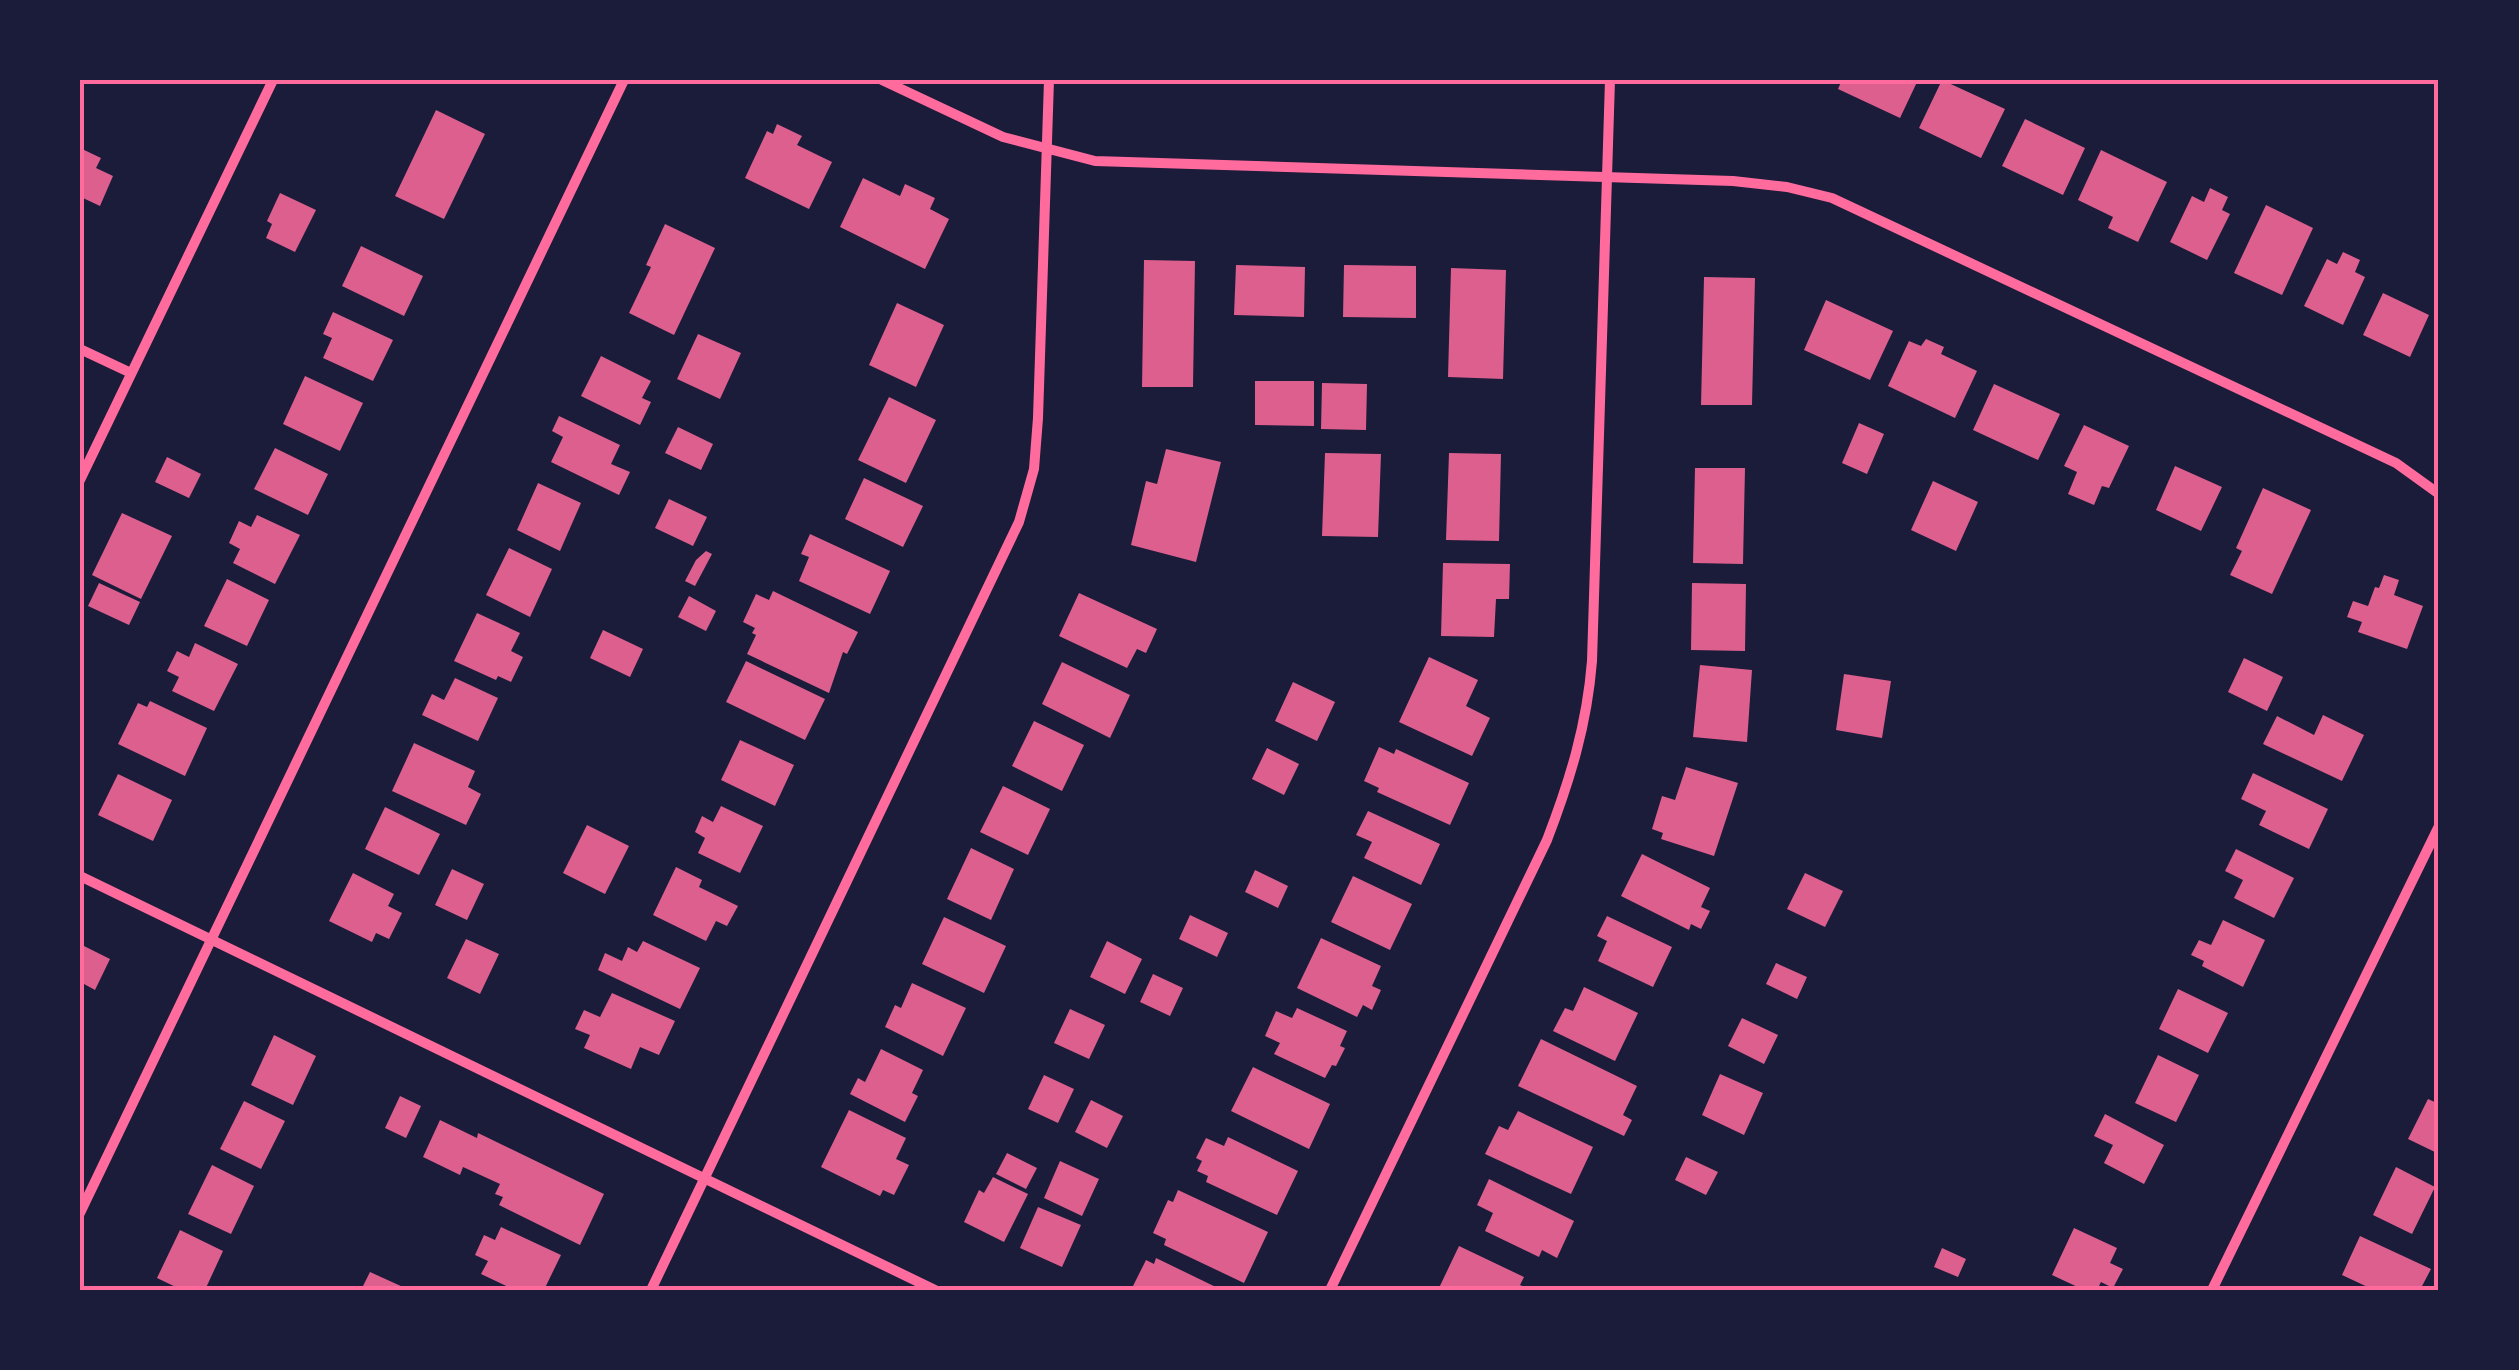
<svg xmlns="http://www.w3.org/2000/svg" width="2519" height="1370" viewBox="0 0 2519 1370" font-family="'Nunito Sans',sans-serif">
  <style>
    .building { fill: #dd5f8e }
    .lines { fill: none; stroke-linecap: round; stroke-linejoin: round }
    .minor { stroke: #ff6b9d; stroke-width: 10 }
    .neatline { fill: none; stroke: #ff6b9d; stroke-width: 4 }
  </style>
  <rect width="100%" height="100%" fill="#1b1b3a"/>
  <path class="building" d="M1842,80H1918L1900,118L1838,89Z
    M1942,80L2005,109L1981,158L1919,128Z
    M436,110L485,134L444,219L395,196Z
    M2025,119L2085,148L2063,195L2002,166Z
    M777,124L802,136L797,145L832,162L809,209L745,178L767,131L773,134Z
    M80,148L101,158L96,168L113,176L100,206L83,198L80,203Z
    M2101,150L2167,182L2138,242L2108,228L2113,217L2078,200Z
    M863,178L900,196L905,184L935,198L930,209L949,219L925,269L840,227Z
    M2210,188L2228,197L2222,210L2230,214L2207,260L2170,242L2192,196L2204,202Z
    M280,193L316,210L295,252L266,238L272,224L267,221Z
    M2266,205L2313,228L2282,295L2234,273Z
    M665,224L715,248L674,335L629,313L651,267L646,265Z
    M361,246L423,276L404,316L342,286Z
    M2343,252L2360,260L2355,272L2365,277L2343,325L2304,306L2327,259L2337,264Z
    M1144,260L1195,261L1193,387H1142Z
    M1236,265L1305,267L1304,317L1234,315Z
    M1344,265L1416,266V318L1343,317Z
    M1451,268L1506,270L1503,379L1448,377Z
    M1704,277L1755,278L1752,405H1701Z
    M2383,293L2429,315L2410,357L2363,335Z
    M1826,300L1893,331L1870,380L1804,350Z
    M897,303L944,325L916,387L869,365Z
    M333,312L393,340L373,381L323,358L332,338L323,334Z
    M698,334L741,353L720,399L677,379Z
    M1926,339L1944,347L1941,354L1977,371L1955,418L1888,386L1909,341L1921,346Z
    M601,356L651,381L642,398L651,402L640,425L581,396Z
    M305,376L363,403L340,451L283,424Z
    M1255,381H1314V426L1255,425Z
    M1322,383L1367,384L1366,430L1321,429Z
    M1994,384L2060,414L2038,460L1973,430Z
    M889,397L936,420L906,483L858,460Z
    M559,416L620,445L611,464L630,472L619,495L551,462L563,437L552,431Z
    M1859,423L1884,434L1867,474L1842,463Z
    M2084,425L2129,446L2109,488L2102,486L2094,505L2068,494L2077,472L2064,466Z
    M678,427L713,444L701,470L665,453Z
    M275,448L328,474L308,515L254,489Z
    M1166,449L1221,462L1196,562L1131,545L1146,481L1157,484Z
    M1325,453L1381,454L1378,537L1322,536Z
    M1449,453L1501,454L1499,541L1446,540Z
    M167,457L201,474L189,498L155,482Z
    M2175,466L2222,487L2201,531L2156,510Z
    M1695,468H1745L1743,564L1693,563Z
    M864,478L923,506L903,547L845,519Z
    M1933,481L1978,502L1956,551L1911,530Z
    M538,483L581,503L560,551L517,530Z
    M2263,488L2311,510L2272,594L2230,575L2242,551L2236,548Z
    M669,499L707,517L693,546L655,528Z
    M122,513L172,536L141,599L92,575Z
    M257,515L300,535L275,584L233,563L240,549L229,543L239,521L251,527Z
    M810,534L890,571L870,614L799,581L809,557L801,554Z
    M509,548L552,569L530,617L486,595Z
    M706,551L712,554L695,586L685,581L696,560Z
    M1443,563L1510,564L1509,599H1496L1494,637L1441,636Z
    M2384,575L2399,580L2394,595L2423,606L2407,649L2358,632L2362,622L2347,617L2353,601L2368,606L2375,587L2379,588Z
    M227,579L269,600L247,646L204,626Z
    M99,583L140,602L129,625L88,606Z
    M1692,583L1746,584L1745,651L1691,650Z
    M773,591L858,632L847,654L843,652L829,693L747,654L756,635L752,633L755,628L743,622L756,594L769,600Z
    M1079,593L1157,629L1146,653L1137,649L1127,668L1059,636Z
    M689,596L716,611L706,631L678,617Z
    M477,613L520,633L511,651L523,657L511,682L498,676L496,680L454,661Z
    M603,630L643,649L630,677L590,658Z
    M195,643L238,664L214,711L172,691L179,677L167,671L177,651L189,657Z
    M1429,657L1478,680L1466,706L1490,718L1472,756L1399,722Z
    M2244,658L2283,677L2267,711L2228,692Z
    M746,661L825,699L805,740L726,702Z
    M1062,662L1130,695L1110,738L1042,704Z
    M1700,665L1752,670L1747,742L1693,737Z
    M1844,674L1891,681L1882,738L1836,730Z
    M455,678L498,698L478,741L422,715L432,694L444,700Z
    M1293,682L1335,702L1317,741L1275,721Z
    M150,701L207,728L185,776L118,744L138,703L147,707Z
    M2323,715L2364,735L2342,781L2263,744L2277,716L2314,735Z
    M1034,721L1084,745L1062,791L1012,766Z
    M740,740L794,765L775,806L721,780Z
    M414,743L475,771L468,787L481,794L466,825L392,791Z
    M1379,747L1394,754L1396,749L1469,783L1450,825L1377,792L1379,788L1364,781Z
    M1267,748L1299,764L1284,795L1252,779Z
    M1686,767L1738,783L1714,856L1661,839L1663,833L1652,829L1662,796L1675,800Z
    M2253,773L2328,809L2309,849L2259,825L2266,811L2241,799Z
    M118,774L172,800L153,841L98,815Z
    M1003,786L1050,809L1028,855L980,832Z
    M721,806L763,826L740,873L698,853L705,838L695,832L702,816L713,822Z
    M385,807L440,834L419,875L365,849Z
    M1368,811L1440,844L1421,885L1364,858L1372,842L1356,835Z
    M587,825L629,846L605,894L563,873Z
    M971,848L1014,869L991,920L947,899Z
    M2236,849L2294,878L2274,918L2234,898L2243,880L2225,871Z
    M1642,854L1710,888L1701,907L1710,911L1701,929L1691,924L1689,930L1621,896Z
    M676,867L702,880L699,887L738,906L727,926L716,921L706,941L653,915Z
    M452,869L484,884L467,920L435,905Z
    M1255,870L1288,886L1278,908L1245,892Z
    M353,873L394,894L388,906L402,913L389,939L376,933L372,942L329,921Z
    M1805,873L1843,891L1825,927L1787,909Z
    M1353,876L1412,904L1390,950L1331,922Z
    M1190,915L1228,933L1217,957L1179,939Z
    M1607,916L1672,947L1653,987L1598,961L1607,941L1597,936Z
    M944,917L1006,946L984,993L922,964Z
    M2223,920L2265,940L2243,987L2202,966L2204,961L2191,955L2199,940L2211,945Z
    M1321,938L1381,966L1372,986L1381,990L1372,1010L1363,1005L1357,1017L1297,988Z
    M466,939L499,954L480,994L447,978Z
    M643,941L700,968L680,1009L598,970L605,953L622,961L628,947L637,952Z
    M1107,941L1142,959L1125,994L1090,977Z
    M80,944L110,959L95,990L84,984L80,991Z
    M1776,963L1807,977L1797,999L1766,984Z
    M1153,974L1183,988L1170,1016L1140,1002Z
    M912,983L966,1008L943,1056L885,1027L895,1005L901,1008Z
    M1584,987L1638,1013L1615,1061L1553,1031L1565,1008L1573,1011Z
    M2178,989L2228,1013L2208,1053L2159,1029Z
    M612,993L675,1021L659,1055L640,1047L631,1069L584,1048L590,1035L575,1029L584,1010L600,1017Z
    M1297,1008L1347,1031L1340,1046L1345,1048L1336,1066L1332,1065L1325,1078L1274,1054L1280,1043L1265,1036L1276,1011L1292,1018Z
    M1070,1009L1105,1025L1089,1059L1054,1043Z
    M1742,1018L1778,1035L1764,1064L1728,1046Z
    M274,1035L316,1056L293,1105L251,1085Z
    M1541,1039L1637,1086L1623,1115L1632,1120L1624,1136L1518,1086Z
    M881,1049L923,1070L912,1093L918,1096L905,1122L850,1094L858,1078L865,1082Z
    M2158,1055L2199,1075L2176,1122L2135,1103Z
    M1253,1067L1330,1104L1309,1149L1231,1111Z
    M1720,1074L1763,1093L1744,1135L1702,1115Z
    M1044,1075L1074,1089L1058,1123L1028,1109Z
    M400,1096L421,1106L406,1138L385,1128Z
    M2428,1099L2439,1104V1154L2408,1139Z
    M1091,1100L1123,1116L1107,1148L1075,1132Z
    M244,1101L285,1121L261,1169L220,1149Z
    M849,1110L906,1138L896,1159L909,1165L894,1195L883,1190L880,1196L821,1167Z
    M1518,1111L1593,1147L1571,1194L1485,1154L1499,1126L1508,1130Z
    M2105,1114L2164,1145L2144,1184L2104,1163L2113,1145L2094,1136Z
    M440,1120L477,1138L478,1133L604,1194L580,1245L499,1205L503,1197L495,1194L500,1184L463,1167L460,1175L423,1157Z
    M1228,1137L1298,1171L1277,1215L1206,1182L1208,1176L1197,1171L1202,1161L1196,1158L1206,1138L1224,1146Z
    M1007,1153L1037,1168L1026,1189L996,1174Z
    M1686,1157L1718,1172L1706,1195L1675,1180Z
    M1060,1161L1099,1179L1082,1216L1044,1198Z
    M212,1165L254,1186L231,1234L188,1214Z
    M2396,1167L2435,1187L2412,1234L2373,1215Z
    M993,1177L1028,1194L1004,1242L964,1222L979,1190L984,1193Z
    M1489,1179L1574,1221L1557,1258L1542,1250L1539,1257L1485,1231L1493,1213L1477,1205Z
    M1178,1190L1268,1232L1244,1283L1164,1245L1166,1239L1153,1233L1168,1200L1173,1202Z
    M1038,1207L1081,1225L1062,1267L1020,1248Z
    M501,1227L561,1255L544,1290H515L481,1274L488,1261L475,1255L484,1235L495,1240Z
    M2074,1228L2117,1248L2110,1263L2123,1269L2113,1288L2101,1282L2097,1290H2084L2052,1275Z
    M180,1230L223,1251L205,1290H182L157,1278Z
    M2360,1236L2431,1269L2420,1290H2374L2342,1275Z
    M1459,1246L1524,1277L1520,1285L1531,1290H1438Z
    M1942,1248L1966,1259L1958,1277L1934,1267Z
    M1156,1258L1222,1290H1131L1146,1260L1154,1264Z
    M370,1272L403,1287L401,1290H361Z"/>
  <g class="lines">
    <path class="minor" d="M882,80L1003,137L1095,161L1733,181L1787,187L1832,198L2396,463L2439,494
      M80,349L131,373
      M80,480L273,80
      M80,876L935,1290
      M80,1213L624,80
      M651,1290L1019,522L1034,469L1038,418L1049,80
      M1330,1290L1547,840C1570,780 1587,725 1592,661L1610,80
      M2212,1290L2439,826"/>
  </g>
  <rect width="2519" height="1370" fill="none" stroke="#1b1b3a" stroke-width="165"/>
  <rect x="82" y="82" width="2354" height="1206" class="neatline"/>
</svg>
